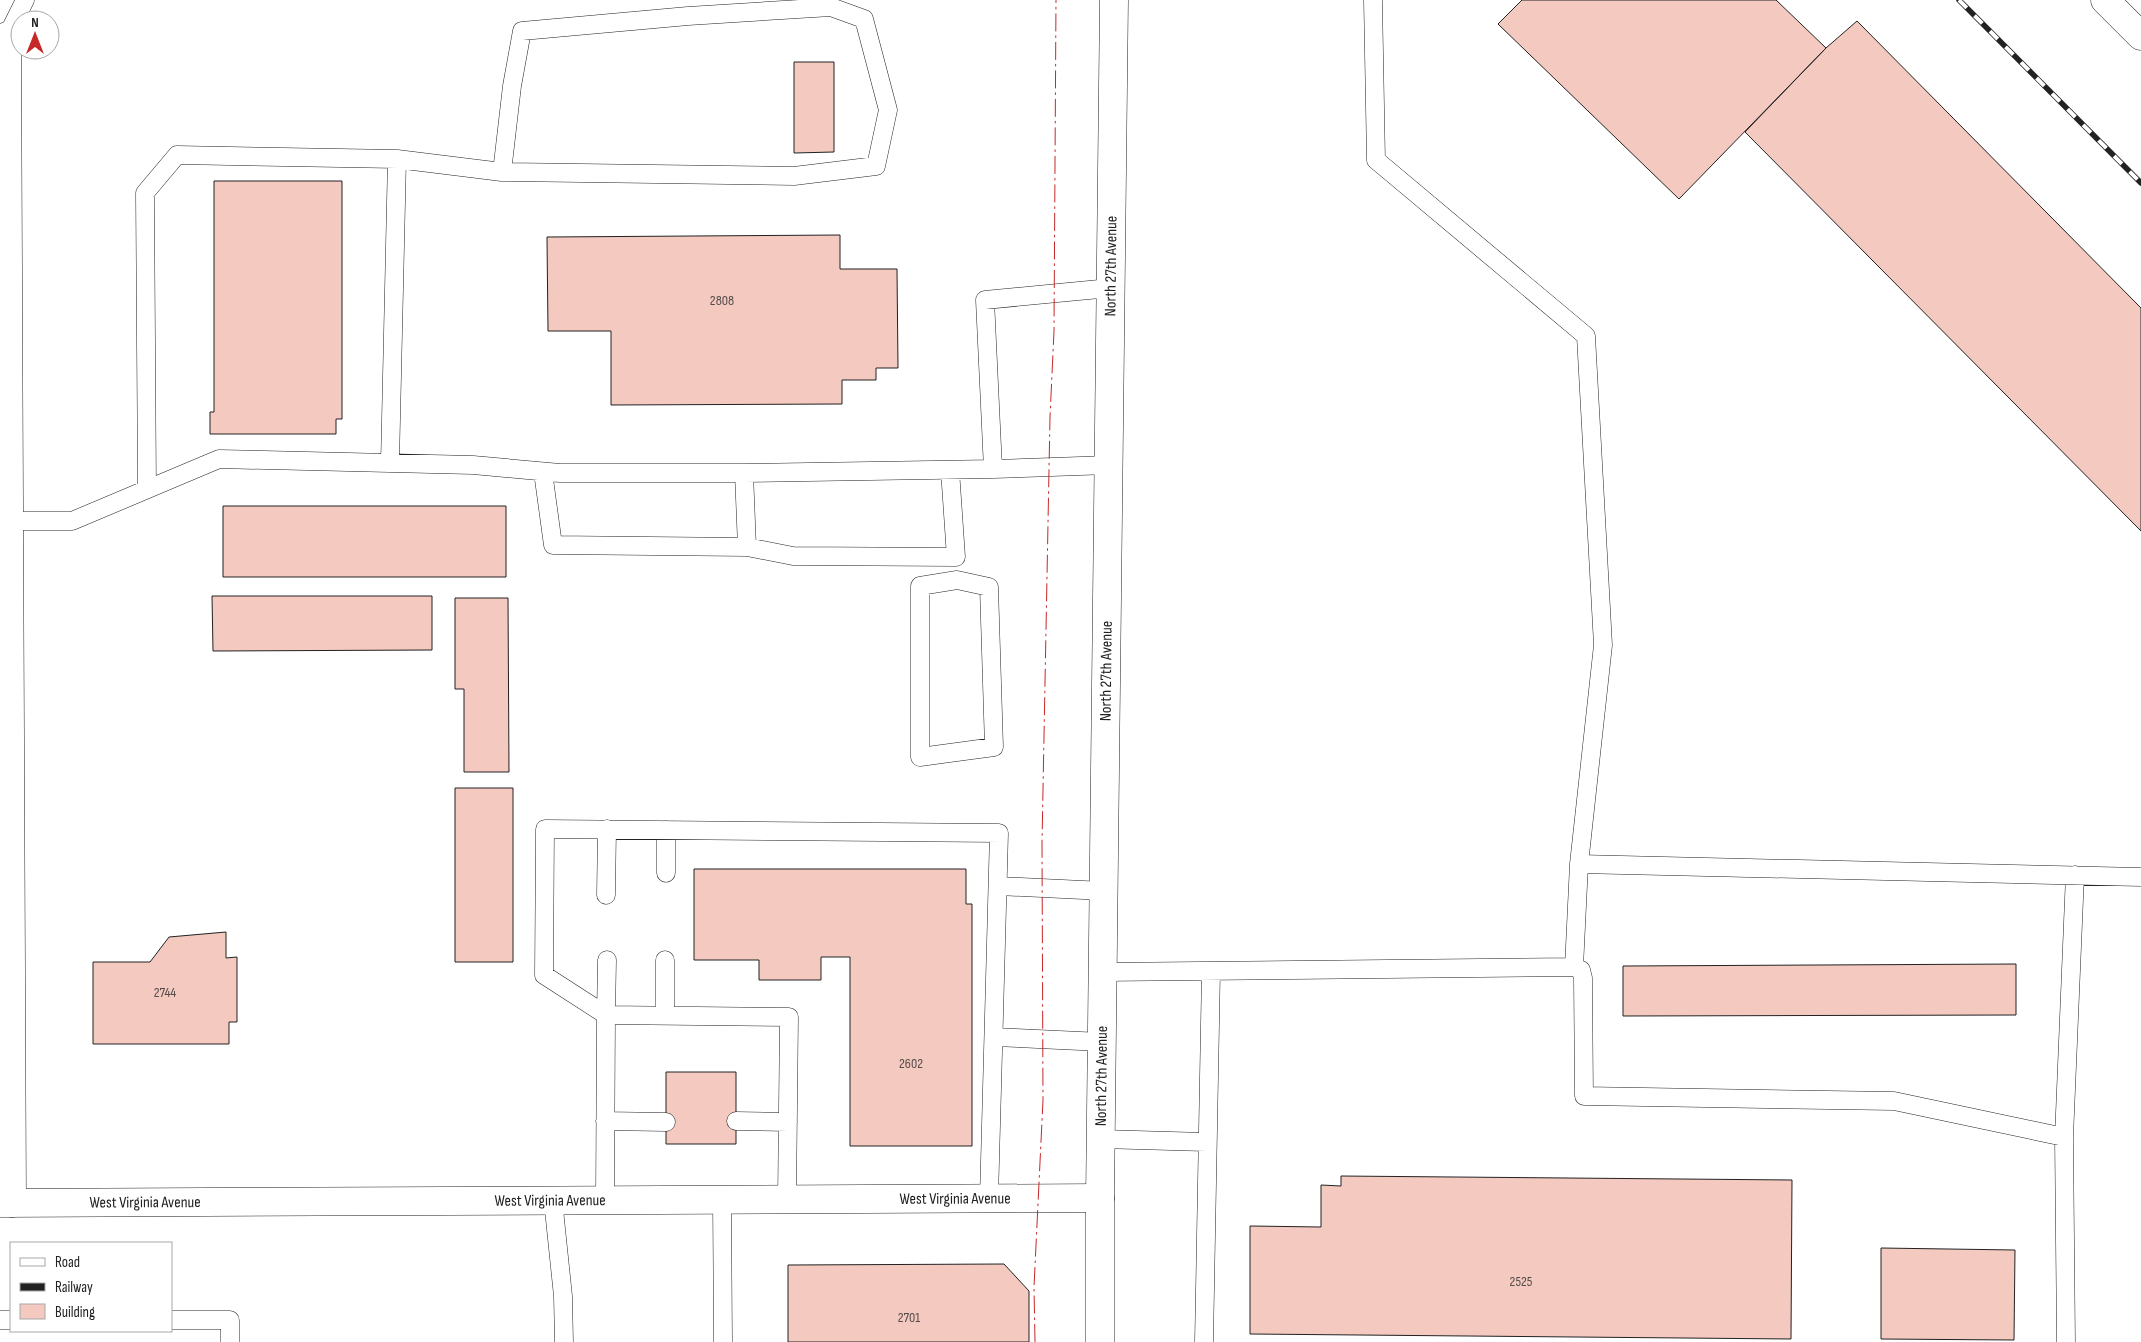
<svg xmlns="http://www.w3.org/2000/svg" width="2141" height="1342" viewBox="0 0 2141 1342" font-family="'Sofia Sans Condensed',sans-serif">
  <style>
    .building { fill: #f3c9c0; stroke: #222 }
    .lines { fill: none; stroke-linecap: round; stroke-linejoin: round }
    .service-casing { stroke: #222; stroke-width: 19 }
    .minor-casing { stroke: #222; stroke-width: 29 }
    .tertiary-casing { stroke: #222; stroke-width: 29 }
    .secondary-casing { stroke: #222; stroke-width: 29 }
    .primary-casing { stroke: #222; stroke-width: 29 }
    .service { stroke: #fff; stroke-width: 18 }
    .minor { stroke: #fff; stroke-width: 28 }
    .tertiary { stroke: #fff; stroke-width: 28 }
    .secondary { stroke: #fff; stroke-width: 28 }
    .primary { stroke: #fff; stroke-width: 28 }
    .rail-casing { stroke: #222; stroke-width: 5.5 }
    .rail { stroke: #fff; stroke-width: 4; stroke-dasharray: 11; stroke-linecap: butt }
    .power { stroke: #c62828; stroke-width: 1; stroke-dasharray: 18 4 2.5 4; stroke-linecap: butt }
    .labels { text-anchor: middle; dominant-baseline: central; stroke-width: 4; stroke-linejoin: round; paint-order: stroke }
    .number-label { font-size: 14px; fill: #564c4a }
    .street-label { font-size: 16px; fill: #222; stroke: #fff }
  </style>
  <rect width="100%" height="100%" fill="#fff"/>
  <path class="building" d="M1522,0H1776L1826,48L1679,199L1498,24Z
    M1857,21L2141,308V531L1745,132L1826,48Z
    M794,62H834V152L794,153Z
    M214,181H342V419H336V434H210V412H214Z
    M840,235V269H897L898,368H876V380H842V404L611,405V331H548L547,237Z
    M223,506H506V577H223Z
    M212,596H432V650L213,651Z
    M455,598H508L509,772H464V689H455Z
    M455,788H513V962H455Z
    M694,869H966V904H972V1146H850V957H821V980H759V960H694Z
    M226,932V958L237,957V1022H229V1044H93V962H150L169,937Z
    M2016,964V1015L1623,1016V966Z
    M666,1072H736V1144H666Z
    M1341,1176L1792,1180L1791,1339L1250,1334V1226L1321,1227V1185L1341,1186Z
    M1881,1248L2015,1250L2014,1340L1881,1339Z
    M1004,1264L1029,1291V1342H788V1265Z"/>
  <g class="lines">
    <defs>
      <path id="service" d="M1373,0L1376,160L1586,336L1603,645L1579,864
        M7,36L25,0
        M397,159L502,172L794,176L876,166L888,110L864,19L831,7L688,16L522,31L512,86L502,172
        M993,469L1109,465
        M543,472L553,545L747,547L744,473
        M147,489L145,193L177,155L397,159L390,463
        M9,521H72L219,459L473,465L560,473H744L993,469L985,300L1110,288
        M747,547L793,556L956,557L950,470
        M957,580L989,587L994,747L920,757V586Z
        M666,830V873
        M998,886L1104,891
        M606,895L607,829
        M665,960V1016
        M1574,967L1579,864L2141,877
        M1102,972L1574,967L1581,970L1583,978L1584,1096L1894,1101L2064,1137L2066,1342
        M606,1015L544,975L545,829L999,833L989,1198
        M606,1015L607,960
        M994,1037L1102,1042
        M605,1121L666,1122
        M736,1121L788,1122
        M2064,1137L2075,875
        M1101,1139L1206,1142
        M722,1199L723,1342
        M553,1200L563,1296L564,1342
        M605,1200L606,1015L789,1017L787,1199
        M0,1320H11
        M171,1320H230V1342
        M1204,1342L1211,971"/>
      <path id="minor" d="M7,36L12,1203"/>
      <g id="tertiary">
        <path id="s1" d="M0,1203L1100,1198"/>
      </g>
      <g id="secondary">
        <path id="s2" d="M1100,1342V1198L1114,0"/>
      </g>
      <path id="primary" d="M2105,0L2141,36"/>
    </defs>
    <use href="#service" class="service-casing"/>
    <use href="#minor" class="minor-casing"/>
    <use href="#tertiary" class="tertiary-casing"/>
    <use href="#secondary" class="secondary-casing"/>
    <use href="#primary" class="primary-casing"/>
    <use href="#service" class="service"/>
    <use href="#minor" class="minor"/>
    <use href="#tertiary" class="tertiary"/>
    <use href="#secondary" class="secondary"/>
    <use href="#primary" class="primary"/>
    <defs>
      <path id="rail" d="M1959,0L2141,183"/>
    </defs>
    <use href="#rail" class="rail-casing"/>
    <use href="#rail" class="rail"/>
    <path class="power" d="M1035,1342L1034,1287L1043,1100L1042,843L1050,417L1054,331L1056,0"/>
  </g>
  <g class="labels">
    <g class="number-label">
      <text x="722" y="300">2808</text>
      <text x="165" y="992">2744</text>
      <text x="911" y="1063">2602</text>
      <text x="1521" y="1281">2525</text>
      <text x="909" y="1317">2701</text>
    </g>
    <g class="street-label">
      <text stroke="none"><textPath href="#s2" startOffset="1076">North 27th Avenue</textPath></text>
      <text stroke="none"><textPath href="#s2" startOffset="671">North 27th Avenue</textPath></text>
      <text stroke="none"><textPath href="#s2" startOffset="266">North 27th Avenue</textPath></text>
      <text stroke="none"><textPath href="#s1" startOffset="955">West Virginia Avenue</textPath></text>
      <text stroke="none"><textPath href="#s1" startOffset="550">West Virginia Avenue</textPath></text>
      <text stroke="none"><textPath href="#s1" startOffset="145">West Virginia Avenue</textPath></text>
    </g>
  </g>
  <rect x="10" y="1242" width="162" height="90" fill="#ffffff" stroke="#a7a7a7"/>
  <rect x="20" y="1258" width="25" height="8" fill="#ffffff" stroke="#a7a7a7"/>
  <text x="55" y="1267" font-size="15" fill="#222222">Road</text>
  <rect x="20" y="1283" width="25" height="8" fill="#222222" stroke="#a7a7a7"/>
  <text x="55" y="1292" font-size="15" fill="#222222">Railway</text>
  <rect x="20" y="1304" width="25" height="15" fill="#f3c9c0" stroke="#a7a7a7"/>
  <text x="55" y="1317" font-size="15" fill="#222222">Building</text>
  <g transform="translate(35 35)"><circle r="24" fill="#ffffff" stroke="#a7a7a7"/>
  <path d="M0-4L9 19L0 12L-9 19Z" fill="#c62828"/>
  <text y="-8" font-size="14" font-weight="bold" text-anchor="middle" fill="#222222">N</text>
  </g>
</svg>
